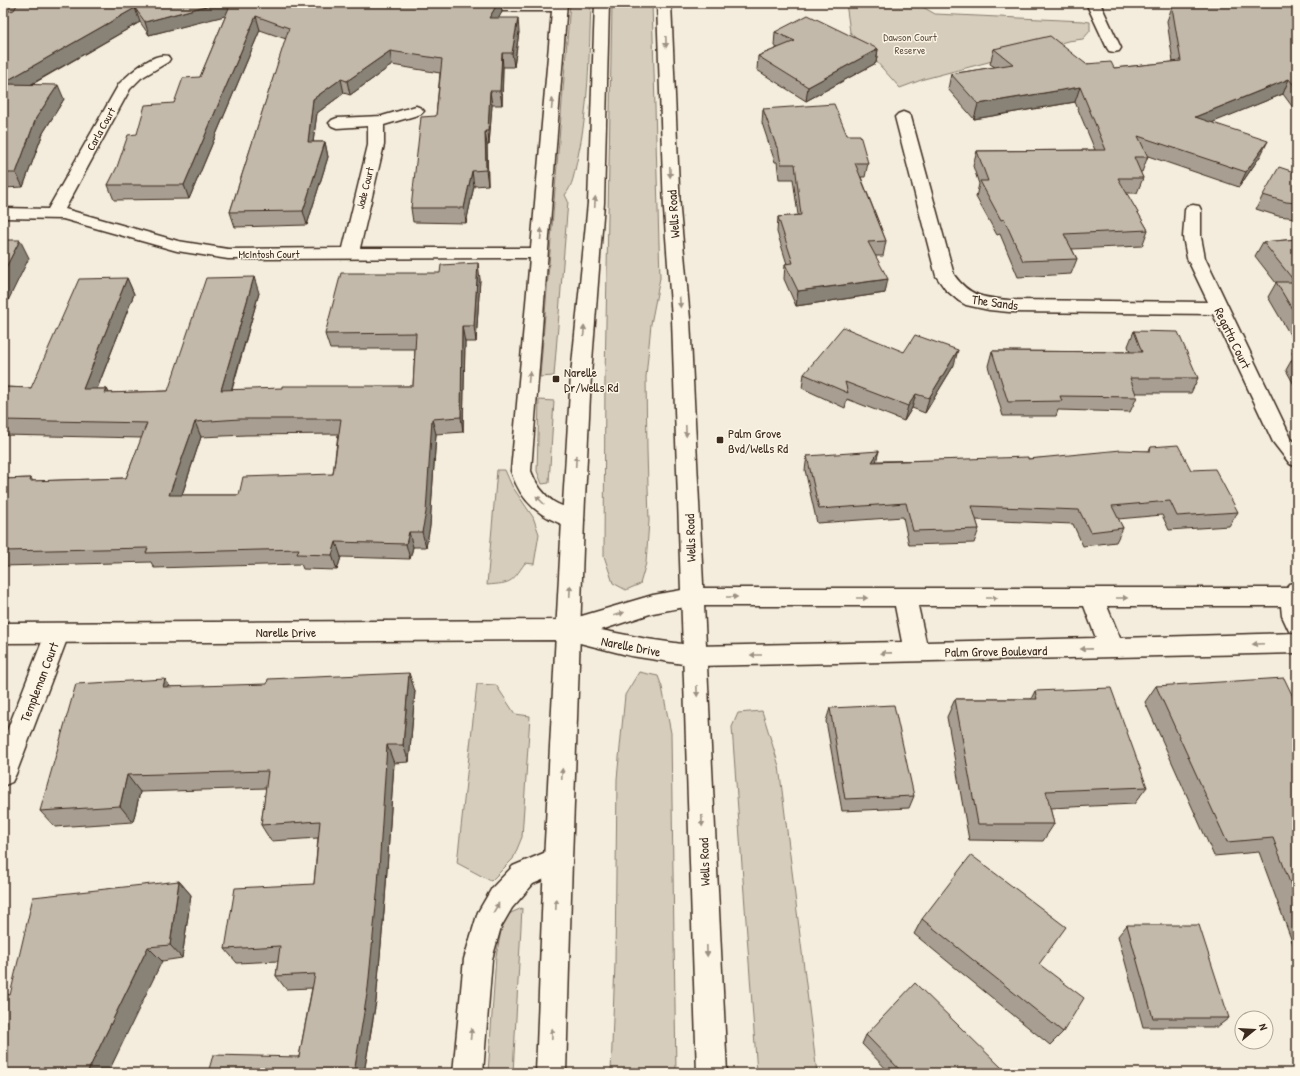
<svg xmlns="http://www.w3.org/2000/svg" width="1300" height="1076" viewBox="0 0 1300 1076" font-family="'Patrick Hand',sans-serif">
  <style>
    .green { fill: #d6cdbd; stroke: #887c6e }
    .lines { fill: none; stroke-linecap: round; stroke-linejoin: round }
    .street-casing { stroke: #3b2a1e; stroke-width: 3 }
    .secondary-casing { stroke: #3b2a1e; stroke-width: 3 }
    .primary-casing { stroke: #3b2a1e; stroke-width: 3 }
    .street { fill: #fcf5e5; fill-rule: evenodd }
    .secondary { fill: #fcf5e5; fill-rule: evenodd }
    .primary { fill: #fcf5e5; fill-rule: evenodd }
    .wall { fill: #a89f92; stroke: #3b2a1e; fill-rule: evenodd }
    .shaded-wall { fill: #888277; stroke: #3b2a1e }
    .building { fill: #c3b9aa; stroke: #3b2a1e; fill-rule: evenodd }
    .oneway { fill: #9c9082 }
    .poi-dot { fill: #3b2a1e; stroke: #fcf5e5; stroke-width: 1.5 }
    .labels { text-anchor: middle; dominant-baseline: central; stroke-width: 3; stroke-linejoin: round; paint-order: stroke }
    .far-park-label { font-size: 11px; fill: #625346; stroke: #fcf5e5 }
    .far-street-label { font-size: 11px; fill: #3b2a1e; stroke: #fcf5e5 }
    .street-label { font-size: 13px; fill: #3b2a1e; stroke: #fcf5e5 }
    .poi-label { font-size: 13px; fill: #3b2a1e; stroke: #fcf5e5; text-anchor: start }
  </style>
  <rect width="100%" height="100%" fill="#f4eddd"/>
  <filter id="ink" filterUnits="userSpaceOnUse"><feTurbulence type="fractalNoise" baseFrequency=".025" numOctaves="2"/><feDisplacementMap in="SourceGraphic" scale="8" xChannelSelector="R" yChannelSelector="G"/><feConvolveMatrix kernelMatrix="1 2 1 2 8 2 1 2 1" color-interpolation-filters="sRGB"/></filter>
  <g filter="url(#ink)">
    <path class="green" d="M570,3H591C589,56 589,109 577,161C574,174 573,185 565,195L568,201L554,376L540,377Z
      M612,3H652L660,278L651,324L646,377L647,450L649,521L646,563L640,584L626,590L613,583L604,556L605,377Z
      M846,3H916L935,14L1083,21L1090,22V31L1083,39L1068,41L924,79L900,88L850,32Z
      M539,400L554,401L549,483L542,484L537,471Z
      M497,470H505L512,486L533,517L539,534L534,564L525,563C511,583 512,583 487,585Z
      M639,672L658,676L662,687L671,733L676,1073H611L615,963L617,779L625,695Z
      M477,684L496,685L515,714L530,716L522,837L513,859L491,881L457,863Z
      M762,711L779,766L817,1073H757L732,727L738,713Z
      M522,908L513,1073H488L496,956L504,916Z"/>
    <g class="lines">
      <defs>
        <path id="street" d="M446,3H567L531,471C535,483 544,495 554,502C564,508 578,509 584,520L581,526L573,528C541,518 521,503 511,471L530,258L228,259L177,251L63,219L3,218V208L48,209L119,84C129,74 153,52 168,56L170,59L168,62L141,78L130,89L65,209L178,241L228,249L343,248L368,145V126L337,128L332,126L329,123L332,120L337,118L382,116L416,106L421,108L424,111L421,114L384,125V145L360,248H531L552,11H478L448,6Z
          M1086,3H1100L1121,48L1119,51L1114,52L1109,51L1107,48Z
          M903,112L908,114L911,117L954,275C970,297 984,298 1009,300L1208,302L1187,258L1183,237L1185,210L1187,206L1193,205L1199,206L1201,210V237L1205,258L1291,438L1297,445V467L1290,464L1273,442L1213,314L1009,312L989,310L966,305L959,301L945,289L936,276L895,117L898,114Z
          M1297,582V653L696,666L688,663L684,656L688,649L696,646L902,642L895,606H693L685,604L682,597L685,590L693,588H1287L1289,584ZM918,606H1084L1096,638L926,642ZM1107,606H1281L1282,616L1289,631L1296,633L1120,638Z
          M57,624L65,627L69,634L16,774L12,782L3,786V741L45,634L49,627Z
          M558,847L568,851L572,860L568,869L533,884L512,908L501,927L492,959L483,1073H453L464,959L478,912L492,888L513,866Z"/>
        <path id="secondary" d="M693,588L701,590L704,597L701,604L653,613L601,630L647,639L696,646L704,649L708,656L704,663L696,666L631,656L568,640L3,643V623L568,620L653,595Z"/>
        <path id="primary" d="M595,3H609L604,203L591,375L584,520L572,860L566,1073H536L544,860L562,520L571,375L588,203Z
          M657,3H671L680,210L690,319L727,1073H697L672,319L664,210Z"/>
      </defs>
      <use href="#street" class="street-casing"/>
      <use href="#secondary" class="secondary-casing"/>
      <use href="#primary" class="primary-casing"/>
      <use href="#street" class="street"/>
      <use href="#secondary" class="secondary"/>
      <use href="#primary" class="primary"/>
    </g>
    <path class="wall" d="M3,3H501L502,12L498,18L519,32L514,67H503L502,105H492L489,145H487L488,185L474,186L466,223L413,222L411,208L436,116L440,73L392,65L350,95L344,93L317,113L313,142H325L328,157L307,225L235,227L230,212L286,39L260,30L189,199L114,200L108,185L137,134L174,103L200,77L226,15L149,35L140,22L31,85L64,99L43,133L23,187L3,188Z
      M983,3H1016L984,5Z
      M1297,3V113L1283,94L1212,122L1261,155L1239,187L1148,156L1142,172H1140L1143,178L1137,193H1126L1148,230L1142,246L1072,249L1077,259L1071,274L1018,277L1000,234L997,235L976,197L979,184L973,166L977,151L1095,150L1075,102L974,119L948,89L951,74L995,67L990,64L994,49L1114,68L1173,62L1167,21L1172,7Z
      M775,32L878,49L876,63L806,101L757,70L758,56L778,48L774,46Z
      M763,109L847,135L868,163L865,177H861L886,241L883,256H875L885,293L796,306L784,279L785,264H787L777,232L778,217L798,215L793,179H779L777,162H775L762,123Z
      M1297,173V218L1278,216L1256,209L1263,195Z
      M1297,239V390L1286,370L1294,356L1292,353L1296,345L1268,297L1276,283L1255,256L1263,242Z
      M127,278L134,294L97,389H107L109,393L168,391L259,293L232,390L413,386L415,349H330L325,334L480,279L476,342H465L463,432L436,434L430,526L426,547H413L410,559L341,557L337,570L303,569L301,564L154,568L151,562L3,566V479L31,478L33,481L126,478L142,438L3,435V387L31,388ZM338,434L333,474L239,495H182L201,437L246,435Z
      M1134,331L1198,378L1191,393H1135L1137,397L1130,412L1058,410L1056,416H1003L988,366L992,351L1130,352L1128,346Z
      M904,352L954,365L925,413L912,408L904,421L847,399L845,408L802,388L804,374Z
      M1151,447L1191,470L1238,512L1229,526L1169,530L1162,515L1118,519L1123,528L1116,542L1083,546L1073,524L976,520L979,529L974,543L909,545L903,517L817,523L805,470L807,456L876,461L1028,459L1149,451Z
      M165,679L170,687L415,691L409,762L394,763L385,900L376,1001L364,1073H208L299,1057L312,988L286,989L276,976L278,961L237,963L225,949L314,884L318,838L271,841L261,825L266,788L140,792L133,822L55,827L40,811Z
      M1156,686L1297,705V955L1259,852L1214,856L1145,702Z
      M1035,691L1147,787L1134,804L1050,808L1054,824L1043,841L969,840L947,717L955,699H1031Z
      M830,708L914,796L909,808L842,811L826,721Z
      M179,881L191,895L182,958L162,961L10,995Z
      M922,919L1039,964L1063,1032L1050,1045L914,934Z
      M1127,925L1229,1018L1217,1027H1143L1118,936Z
      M866,1035L1000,1073H890L862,1044Z"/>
    <path class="shaded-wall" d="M217,3H234L237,13L149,35L145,22Z
      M498,3H501L502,12L491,32L489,18Z
      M135,8L140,22L7,98L3,89V83Z
      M256,16L260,30L189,199L184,185Z
      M518,18L519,32L514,67L512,53Z
      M878,49L876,63L806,101L808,87Z
      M390,51L392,65L350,95L347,81Z
      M502,53L503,67L502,105L500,91Z
      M341,79L344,93L317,113L311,157L308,142L313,99Z
      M1289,79L1283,94L1189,132L1195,117Z
      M58,85L64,99L43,133L23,187L16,173L36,118Z
      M1080,87L1075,102L974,119L978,104Z
      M490,91L492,105L489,145L488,131Z
      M485,131L487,145L488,185L486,170Z
      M1268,141L1261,155L1239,187L1246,172Z
      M325,142L328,157L307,225L303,211Z
      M472,171L474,186L466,223L464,208Z
      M20,240L29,258L3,311V273Z
      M478,263L480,279L476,342L474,326Z
      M254,277L259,293L227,405L221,390Z
      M127,278L134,294L91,404L83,389Z
      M888,279L885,293L796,306L798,291Z
      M462,326L465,342L463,432L461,417Z
      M958,350L954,365L925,413L929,398Z
      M107,389L115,405L105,393Z
      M916,394L912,408L904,421L908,406Z
      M432,419L436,434L430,526L426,547L422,532Z
      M195,422L201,437L177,510L169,495Z
      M879,451L875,466L872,462Z
      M409,532L413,547L410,559L406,544Z
      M336,542L341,557L337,570L332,555Z
      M409,673L415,691L409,762L403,745Z
      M165,679L177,697L163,687Z
      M387,745L394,763L385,900L376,1001L364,1073H354Z
      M127,775L140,792L133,822L120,806Z
      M179,881L191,895L182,958L170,945Z
      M148,947L162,961L108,1073H87Z"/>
    <path class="building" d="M16,3H217L145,22L135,8L3,83V10L10,11L14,10L17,5Z
      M231,3H498L489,18H518L512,53H502L500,91H490L488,131H485L486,170L472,171L464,208H411L421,117L436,116L442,59L390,51L347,81L341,79L313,99L308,142H325L303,211L230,212L289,28L256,16L184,185H108L117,167L128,135L137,134L145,105L174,103L183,78L200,77Z
      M1189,3H1297V89L1289,79L1195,117L1268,141L1246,172L1138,136L1148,157H1134L1143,178H1118L1148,230L1064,234L1077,259L1023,261L1004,219L1001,220L980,181H988L977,151L1106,150L1080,87L978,104L951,74L1013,64L994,49L1050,36L1086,64L1111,62L1114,68L1181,61L1172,7Z
      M808,15L878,49L808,87L758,56L795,41L775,32Z
      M3,84L58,85L36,118L16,173H3Z
      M834,104L847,135H860L868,163H855L886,241L868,242L888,279L798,291L785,264L793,263L778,217L801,215L795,164H781L778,148H777L763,109Z
      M1279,167L1297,173V203L1286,202L1263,195Z
      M1297,239V317L1276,282H1295L1263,242Z
      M3,240H20L3,273Z
      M478,263L474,326H462L461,417L432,419L426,512L422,532H409L406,544L336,542L332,555L297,554L299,549L146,553L148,548L3,551V479L31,478L30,481L126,478L147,423L3,420V387L31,388L79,279L127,278L83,389H107L105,393L168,391L206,278L254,277L221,390L282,388V386H413L416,333L325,334L341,273H440L441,265ZM240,419H341L333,474L243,477L239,495H169L195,422Z
      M843,327L904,352L915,335L958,350L929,398L916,394L908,406L845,382L848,393L804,374Z
      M1134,331L1178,332L1198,378H1130L1137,397L1060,396L1062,401L1008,402L992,351L1142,352Z
      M1294,355H1297V360Z
      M1178,445L1191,470L1215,469L1238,512L1177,516L1170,501L1112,506L1123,528L1090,532L1079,510L972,506L979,529L913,531L906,503L819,509L807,456L879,451L872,462L1028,457V459L1121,450L1150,451L1151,447Z
      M409,673L403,745H387L378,885L368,988L354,1073H208L213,1055L299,1057L315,974L276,976L280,946L225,949L235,888L314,884L320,821L261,825L268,771L127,775L120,806L40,811L76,684L165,679L163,687L267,684L268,679Z
      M1284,678L1297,705V901L1273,838L1227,842L1156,686Z
      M1111,688L1147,787L1046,791L1054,824H978L955,699H1037L1035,691Z
      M894,705L914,796L845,799L830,708Z
      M971,855L1066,927L1039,964L1084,998L1063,1032L922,919Z
      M179,881L170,945L148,947L87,1073H3V993L10,995L33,897Z
      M1127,925H1199L1229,1018H1153Z
      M915,983L1003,1069L1000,1073H903L866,1035Z"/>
    <defs><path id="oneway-solid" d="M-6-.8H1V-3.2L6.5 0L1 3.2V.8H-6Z"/></defs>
    <g class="oneway">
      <use href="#oneway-solid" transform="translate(666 42) rotate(88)"/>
      <use href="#oneway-solid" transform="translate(552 104) rotate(-85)"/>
      <use href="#oneway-solid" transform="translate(670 172) rotate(88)"/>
      <use href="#oneway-solid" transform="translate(595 202) rotate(-87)"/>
      <use href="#oneway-solid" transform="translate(541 234) rotate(-85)"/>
      <use href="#oneway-solid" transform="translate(680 302) rotate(86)"/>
      <use href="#oneway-solid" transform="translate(584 331) rotate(-85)"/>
      <use href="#oneway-solid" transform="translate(529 377) rotate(-85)"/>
      <use href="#oneway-solid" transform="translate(686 431) rotate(88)"/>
      <use href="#oneway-solid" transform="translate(576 461) rotate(-87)"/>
      <use href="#oneway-solid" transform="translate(540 500) rotate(-135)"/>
      <use href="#oneway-solid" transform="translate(570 591) rotate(-87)"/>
      <use href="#oneway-solid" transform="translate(732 597)"/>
      <use href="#oneway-solid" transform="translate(862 598)"/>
      <use href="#oneway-solid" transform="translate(992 598)"/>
      <use href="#oneway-solid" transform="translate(1122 598)"/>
      <use href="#oneway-solid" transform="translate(619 614) rotate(-18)"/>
      <use href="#oneway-solid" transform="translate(1258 644) rotate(178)"/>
      <use href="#oneway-solid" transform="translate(1086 649) rotate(179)"/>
      <use href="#oneway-solid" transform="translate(886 653) rotate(179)"/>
      <use href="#oneway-solid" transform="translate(756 655) rotate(-180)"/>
      <use href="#oneway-solid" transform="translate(697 691) rotate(88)"/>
      <use href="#oneway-solid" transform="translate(562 774) rotate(-87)"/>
      <use href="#oneway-solid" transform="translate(702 821) rotate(88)"/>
      <use href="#oneway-solid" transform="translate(556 904) rotate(-88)"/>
      <use href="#oneway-solid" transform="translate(496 908) rotate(-60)"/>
      <use href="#oneway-solid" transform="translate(707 951) rotate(88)"/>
      <use href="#oneway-solid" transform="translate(471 1034) rotate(-85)"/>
      <use href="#oneway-solid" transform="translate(552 1034) rotate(-88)"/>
    </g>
  </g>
  <g class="poi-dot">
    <rect x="552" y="375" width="8" height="8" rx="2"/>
    <rect x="716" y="436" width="8" height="8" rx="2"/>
  </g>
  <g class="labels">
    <g class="far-park-label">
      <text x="910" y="37">Dawson Court<tspan x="910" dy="13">Reserve</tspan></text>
    </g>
    <g class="far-street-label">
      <text transform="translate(101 129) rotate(-61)">Carla Court</text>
      <text transform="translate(365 188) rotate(-76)">Jade Court</text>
      <text x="269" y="254">McIntosh Court</text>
    </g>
    <g class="street-label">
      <text transform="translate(673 214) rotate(-94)">Wells Road</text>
      <text transform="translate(995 302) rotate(8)">The Sands</text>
      <text transform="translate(1233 338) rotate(64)">Regatta Court</text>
      <text transform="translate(690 538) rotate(-92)">Wells Road</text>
      <text x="286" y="632">Narelle Drive</text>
      <text transform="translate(631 646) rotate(11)">Narelle Drive</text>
      <text transform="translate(996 651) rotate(-1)">Palm Grove Boulevard</text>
      <text transform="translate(39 682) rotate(-69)">Templeman Court</text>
      <text transform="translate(704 862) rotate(-92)">Wells Road</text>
    </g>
    <g class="poi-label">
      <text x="564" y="372">Narelle<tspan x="564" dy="15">Dr/Wells Rd</tspan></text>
      <text x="728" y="433">Palm Grove<tspan x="728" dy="15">Bvd/Wells Rd</tspan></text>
    </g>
  </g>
  <rect width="1300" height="1076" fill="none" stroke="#fcf5e5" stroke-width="16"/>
  <rect x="8" y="8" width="1284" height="1060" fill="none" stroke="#3b2a1e" stroke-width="1.5" filter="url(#ink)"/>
  <g transform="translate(1254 1030) rotate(72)"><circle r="19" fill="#fcf5e5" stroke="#afa495"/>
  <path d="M0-3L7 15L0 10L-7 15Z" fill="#3b2a1e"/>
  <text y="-6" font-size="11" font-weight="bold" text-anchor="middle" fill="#3b2a1e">N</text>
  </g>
</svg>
